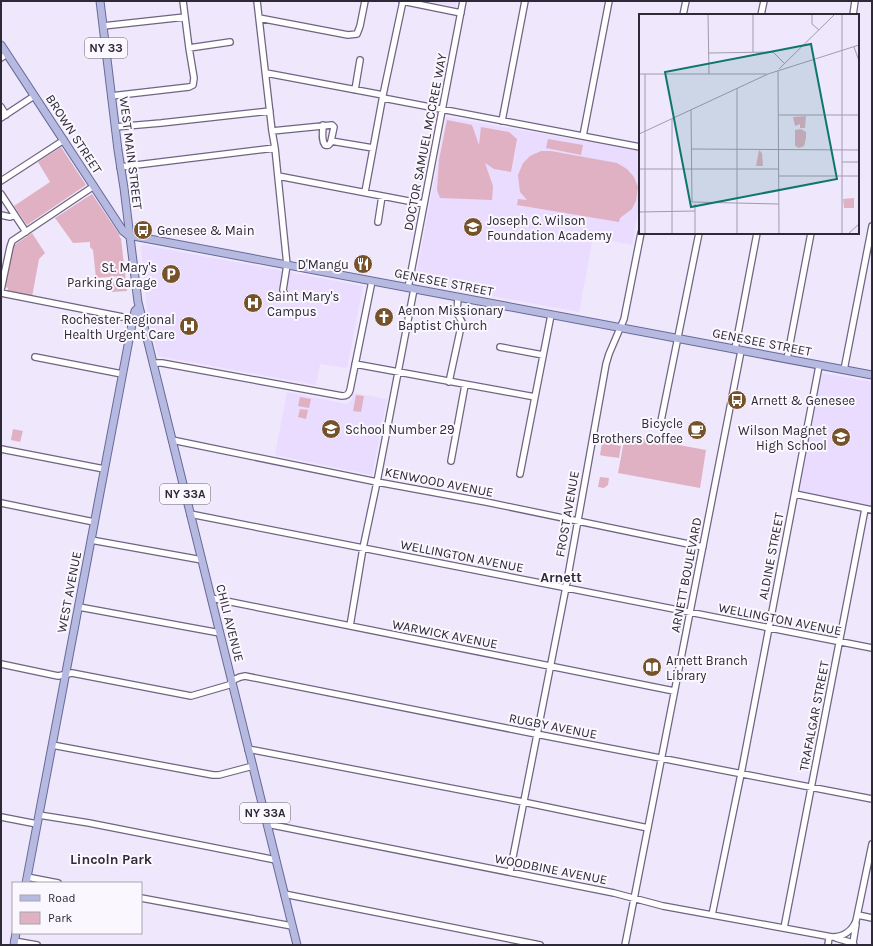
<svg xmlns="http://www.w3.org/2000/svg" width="873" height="946" viewBox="0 0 873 946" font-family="Karla,sans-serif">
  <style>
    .built { fill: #eadcfe }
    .green { fill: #e0b1c3 }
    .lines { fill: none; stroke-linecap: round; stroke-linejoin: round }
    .minor-casing { stroke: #706482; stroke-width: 8 }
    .major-casing { stroke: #676998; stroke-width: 9 }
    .minor { stroke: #fff; stroke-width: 5.5 }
    .major { stroke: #b6bae1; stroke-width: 7 }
    .labels { text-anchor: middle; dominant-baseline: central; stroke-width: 4; stroke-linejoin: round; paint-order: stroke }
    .shield { fill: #faf7fe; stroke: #6b6772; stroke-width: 1 }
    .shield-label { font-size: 12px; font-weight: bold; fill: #2e2936 }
    .street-label { font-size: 13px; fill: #2e2936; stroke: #faf7fe }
    .poi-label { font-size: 13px; fill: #2e2936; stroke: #faf7fe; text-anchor: start }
    .neighbourhood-label { font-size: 14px; font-weight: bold; fill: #2e2936; stroke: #faf7fe }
    .inset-road { fill: none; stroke: #a29bad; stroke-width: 1 }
    .view { fill: #0f766e; fill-opacity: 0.15; stroke: #0f766e; stroke-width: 2 }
    .inset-edge { fill: none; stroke: #2e2936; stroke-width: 2 }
  </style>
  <rect width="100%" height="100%" fill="#efe7fc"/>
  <path class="built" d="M425,1H457L456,7Z
    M446,117L640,151V202L632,245L593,237L579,312L415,282Z
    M144,245L363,286L347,368L320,364L316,385L158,356L148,320L141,247L142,246Z
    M822,373L872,382V506L799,492Z
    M287,392L346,404L351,401L354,393L387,399L372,475L275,455Z"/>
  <path class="green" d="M447,120L472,125L479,145L481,127L509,132L517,139L511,172L494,169L485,163L493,186L492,200L440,198L437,190L439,160Z
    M548,139L583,145L581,155L546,148Z
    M61,147L86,185L27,225L14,206L50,182L38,162Z
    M541,151H551L617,163L627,169L634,177L638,187L636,201L632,209L620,218L619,222L517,205L518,199L527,200L520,192L518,175L523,163L530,156Z
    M92,194L119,234L120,238H121L127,291L112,292L111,283L123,282L122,276L96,278L93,250L90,247V242L73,243L55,218Z
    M32,233L45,253L39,259L32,297L7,292L8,288L5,287L13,246Z
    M356,395L364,396L361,412L353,411Z
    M300,397L311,399L309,408L298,406Z
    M300,409L308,410L306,419L298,417Z
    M13,429L23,431L20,442L11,440Z
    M625,435L706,450L700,488L618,473Z
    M602,442L621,446L619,458L604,456L600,455Z
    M600,477L609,478L608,485L604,488L598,487Z"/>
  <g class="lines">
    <defs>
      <path id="minor" d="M257,1L272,131L275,148L287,265L283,290L285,295
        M402,1L461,13
        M683,15L686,1
        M761,15L764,1
        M853,15L855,1
        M259,18L348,35L357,34L360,26L365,1
        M103,26L185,17
        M189,48L230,42
        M1,58L7,54
        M266,73L383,95
        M355,90L360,60
        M111,96L189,87L193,85L194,78L189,48L183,1
        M383,98L640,147
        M1,107L6,115
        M1,118L34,96
        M502,121L525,1
        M323,125C323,132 321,140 325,145C328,146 330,145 331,141
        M115,127L161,123L270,111
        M272,131L332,125L334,127L331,141L373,148
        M583,136L609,1
        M120,167L275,148
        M278,176L424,204
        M1,181L64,140
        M365,192L383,95L403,1
        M1,194L26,232
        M1,215L10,217L15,215
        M378,222L382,196
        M408,288L463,1
        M1,290L10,247L12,241L94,186
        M1,293L133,319
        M500,347L543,355
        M735,349L757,233
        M35,357L122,374
        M787,359L811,233
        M153,363H162L342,396C347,396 349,394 350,390L372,281
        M355,364L535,397
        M844,370L872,226
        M449,382L462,322L457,313L458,297
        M661,421L699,233
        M172,440L377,482L486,502L703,547
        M1,449L104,469
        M451,461L465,385
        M520,474L551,315
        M795,494L872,510
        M1,503L94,522
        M190,514L872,648
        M91,540L202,560
        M211,598L674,691
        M79,607L220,633
        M350,626L363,548L377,482L414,289
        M1,664L58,676L72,673L191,696L198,694L229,685C233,679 238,677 245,676L536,734L872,799
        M52,745L213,775H219L253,766
        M248,749L523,802L648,828
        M39,815L89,823L276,860
        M1,817L37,824
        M267,824L614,893L663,906L832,937C843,937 852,931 856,921L872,844
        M510,872L566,587L606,364L609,354L624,319L641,233
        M27,877L58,883
        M284,894L540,945
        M141,898L292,926
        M712,915L741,774L819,366
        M858,915L872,918
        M784,928L865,509
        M836,938L853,943
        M14,941L37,945
        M625,945L741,351
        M828,945L829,937
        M854,945L853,943L856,924"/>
      <path id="major" d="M100,1L118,150L124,188L138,302L297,945
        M1,45L123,231L128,235L872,375
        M26,883L133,319L135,311L139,307
        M14,945L16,933"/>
    </defs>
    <use href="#minor" class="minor-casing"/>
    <use href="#major" class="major-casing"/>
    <use href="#minor" class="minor"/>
    <use href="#major" class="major"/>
  </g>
  <defs>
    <symbol id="school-disc" viewBox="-11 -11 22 22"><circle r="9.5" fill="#75522a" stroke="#faf7fe"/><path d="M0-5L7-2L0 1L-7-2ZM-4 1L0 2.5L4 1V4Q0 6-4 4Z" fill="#fff"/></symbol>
    <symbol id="bus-disc" viewBox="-11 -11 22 22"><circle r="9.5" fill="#75522a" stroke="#faf7fe"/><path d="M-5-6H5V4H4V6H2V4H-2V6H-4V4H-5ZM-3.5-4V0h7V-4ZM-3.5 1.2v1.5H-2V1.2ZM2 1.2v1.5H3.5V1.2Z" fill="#fff"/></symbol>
    <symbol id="restaurant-disc" viewBox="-11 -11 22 22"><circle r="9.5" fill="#75522a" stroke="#faf7fe"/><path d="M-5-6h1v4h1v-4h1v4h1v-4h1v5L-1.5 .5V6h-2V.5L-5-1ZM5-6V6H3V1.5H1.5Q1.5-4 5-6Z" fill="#fff"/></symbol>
    <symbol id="parking-disc" viewBox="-11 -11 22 22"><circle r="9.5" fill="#75522a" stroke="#faf7fe"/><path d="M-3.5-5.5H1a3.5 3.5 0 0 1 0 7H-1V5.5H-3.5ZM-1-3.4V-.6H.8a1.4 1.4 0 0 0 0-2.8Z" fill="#fff"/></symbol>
    <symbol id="hospital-disc" viewBox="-11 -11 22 22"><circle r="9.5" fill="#75522a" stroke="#faf7fe"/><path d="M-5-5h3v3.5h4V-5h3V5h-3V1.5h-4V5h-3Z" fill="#fff"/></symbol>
    <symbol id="church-disc" viewBox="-11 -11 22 22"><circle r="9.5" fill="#75522a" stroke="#faf7fe"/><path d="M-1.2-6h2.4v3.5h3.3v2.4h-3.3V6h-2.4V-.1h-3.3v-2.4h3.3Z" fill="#fff"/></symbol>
    <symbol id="cafe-disc" viewBox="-11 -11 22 22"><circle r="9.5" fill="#75522a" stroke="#faf7fe"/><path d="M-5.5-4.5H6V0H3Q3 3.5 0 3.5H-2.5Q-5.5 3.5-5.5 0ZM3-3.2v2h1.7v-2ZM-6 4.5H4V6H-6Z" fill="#fff"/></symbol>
    <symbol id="library-disc" viewBox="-11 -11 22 22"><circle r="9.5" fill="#75522a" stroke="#faf7fe"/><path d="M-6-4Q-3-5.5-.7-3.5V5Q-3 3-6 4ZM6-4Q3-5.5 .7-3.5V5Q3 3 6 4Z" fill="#fff"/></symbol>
  </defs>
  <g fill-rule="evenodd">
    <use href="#school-disc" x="462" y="216" width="22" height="22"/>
    <use href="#bus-disc" x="132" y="219" width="22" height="22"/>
    <use href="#restaurant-disc" x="352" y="253" width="22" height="22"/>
    <use href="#parking-disc" x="160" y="263" width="22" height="22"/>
    <use href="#hospital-disc" x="242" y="292" width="22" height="22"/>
    <use href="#church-disc" x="373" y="306" width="22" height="22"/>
    <use href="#hospital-disc" x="178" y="315" width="22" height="22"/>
    <use href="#bus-disc" x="726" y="389" width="22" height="22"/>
    <use href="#school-disc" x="320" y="418" width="22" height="22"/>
    <use href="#cafe-disc" x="686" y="419" width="22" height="22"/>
    <use href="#school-disc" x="830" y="426" width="22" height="22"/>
    <use href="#library-disc" x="641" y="656" width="22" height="22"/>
  </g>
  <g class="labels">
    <g class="shield">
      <rect x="85" y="38" width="42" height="20" rx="3"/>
      <rect x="160" y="484" width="50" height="20" rx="3"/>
      <rect x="240" y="803" width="50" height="20" rx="3"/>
    </g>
    <g class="shield-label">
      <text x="106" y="48">NY 33</text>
      <text x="185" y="494">NY 33A</text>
      <text x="265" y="813">NY 33A</text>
    </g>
    <g class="street-label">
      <text transform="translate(74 134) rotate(57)">BROWN STREET</text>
      <text transform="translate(425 142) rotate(-79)">DOCTOR SAMUEL MCCREE WAY</text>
      <text transform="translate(131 153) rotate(83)">WEST MAIN STREET</text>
      <text transform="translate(444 282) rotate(11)">GENESEE STREET</text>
      <text transform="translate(762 342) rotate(11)">GENESEE STREET</text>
      <text transform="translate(439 482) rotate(11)">KENWOOD AVENUE</text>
      <text transform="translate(567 514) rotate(-80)">FROST AVENUE</text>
      <text transform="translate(462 556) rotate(11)">WELLINGTON AVENUE</text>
      <text transform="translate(771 556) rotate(-79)">ALDINE STREET</text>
      <text transform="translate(686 575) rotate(-79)">ARNETT BOULEVARD</text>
      <text transform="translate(69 592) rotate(-79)">WEST AVENUE</text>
      <text transform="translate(780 619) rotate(11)">WELLINGTON AVENUE</text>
      <text transform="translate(230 623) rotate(76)">CHILI AVENUE</text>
      <text transform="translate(445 634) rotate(11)">WARWICK AVENUE</text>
      <text transform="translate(814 716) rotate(-79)">TRAFALGAR STREET</text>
      <text transform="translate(553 726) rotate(11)">RUGBY AVENUE</text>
      <text transform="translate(551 869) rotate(11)">WOODBINE AVENUE</text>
    </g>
    <g class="poi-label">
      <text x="487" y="220">Joseph C. Wilson<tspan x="487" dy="15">Foundation Academy</tspan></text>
      <text x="157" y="230">Genesee &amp; Main</text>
      <text x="349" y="264" text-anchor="end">D'Mangu</text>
      <text x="157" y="267" text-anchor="end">St. Mary's<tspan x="157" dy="15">Parking Garage</tspan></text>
      <text x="267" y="296">Saint Mary's<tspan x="267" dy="15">Campus</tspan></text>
      <text x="398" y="310">Aenon Missionary<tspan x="398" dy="15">Baptist Church</tspan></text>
      <text x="175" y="319" text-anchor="end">Rochester Regional<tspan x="175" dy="15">Health Urgent Care</tspan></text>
      <text x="751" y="400">Arnett &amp; Genesee</text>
      <text x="683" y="423" text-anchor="end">Bicycle<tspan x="683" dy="15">Brothers Coffee</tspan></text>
      <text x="345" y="429">School Number 29</text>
      <text x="827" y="430" text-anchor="end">Wilson Magnet<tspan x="827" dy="15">High School</tspan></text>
      <text x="666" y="660">Arnett Branch<tspan x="666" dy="15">Library</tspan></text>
    </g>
    <g class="neighbourhood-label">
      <text x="561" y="577">Arnett</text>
      <text x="111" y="859">Lincoln Park</text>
    </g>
  </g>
  <g transform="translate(639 14)">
    <rect width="220" height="220" fill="#efe7fc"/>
    <path d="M167,102L166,114H161V110L156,112L154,103ZM162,115L167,118V124L165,132L160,134L156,132V116ZM120,136L123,139L124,152H117ZM215,184V194H205L204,185Z" fill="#e0b1c3"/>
    <path class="inset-road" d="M69,0L70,60M173,0V10L180,16M203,0V220M215,33L220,47M114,38V0M69,39L134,38L146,50M140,55L196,0M139,57L140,220M0,60H128M6,60V220M52,96L53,188L140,190M140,101H220M33,105V220M0,120L129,60L220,31M52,135L220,136M203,148H220M0,155H139M140,162H220M56,190V220M0,198L56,197M98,220V74M209,220L220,210"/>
    <path class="view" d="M172,30L198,165L52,193L26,58Z"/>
    <rect width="220" height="220" class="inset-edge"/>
  </g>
  <rect width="873" height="946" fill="none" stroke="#2e2936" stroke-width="4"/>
  <rect x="12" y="882" width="130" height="52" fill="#faf7fe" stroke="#a8a5ae"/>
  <rect x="20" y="895" width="20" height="6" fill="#b6bae1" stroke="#a8a5ae"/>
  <text x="48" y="902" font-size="12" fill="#2e2936">Road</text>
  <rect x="20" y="912" width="20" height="12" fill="#e0b1c3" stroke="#a8a5ae"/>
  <text x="48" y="922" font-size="12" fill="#2e2936">Park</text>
</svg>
